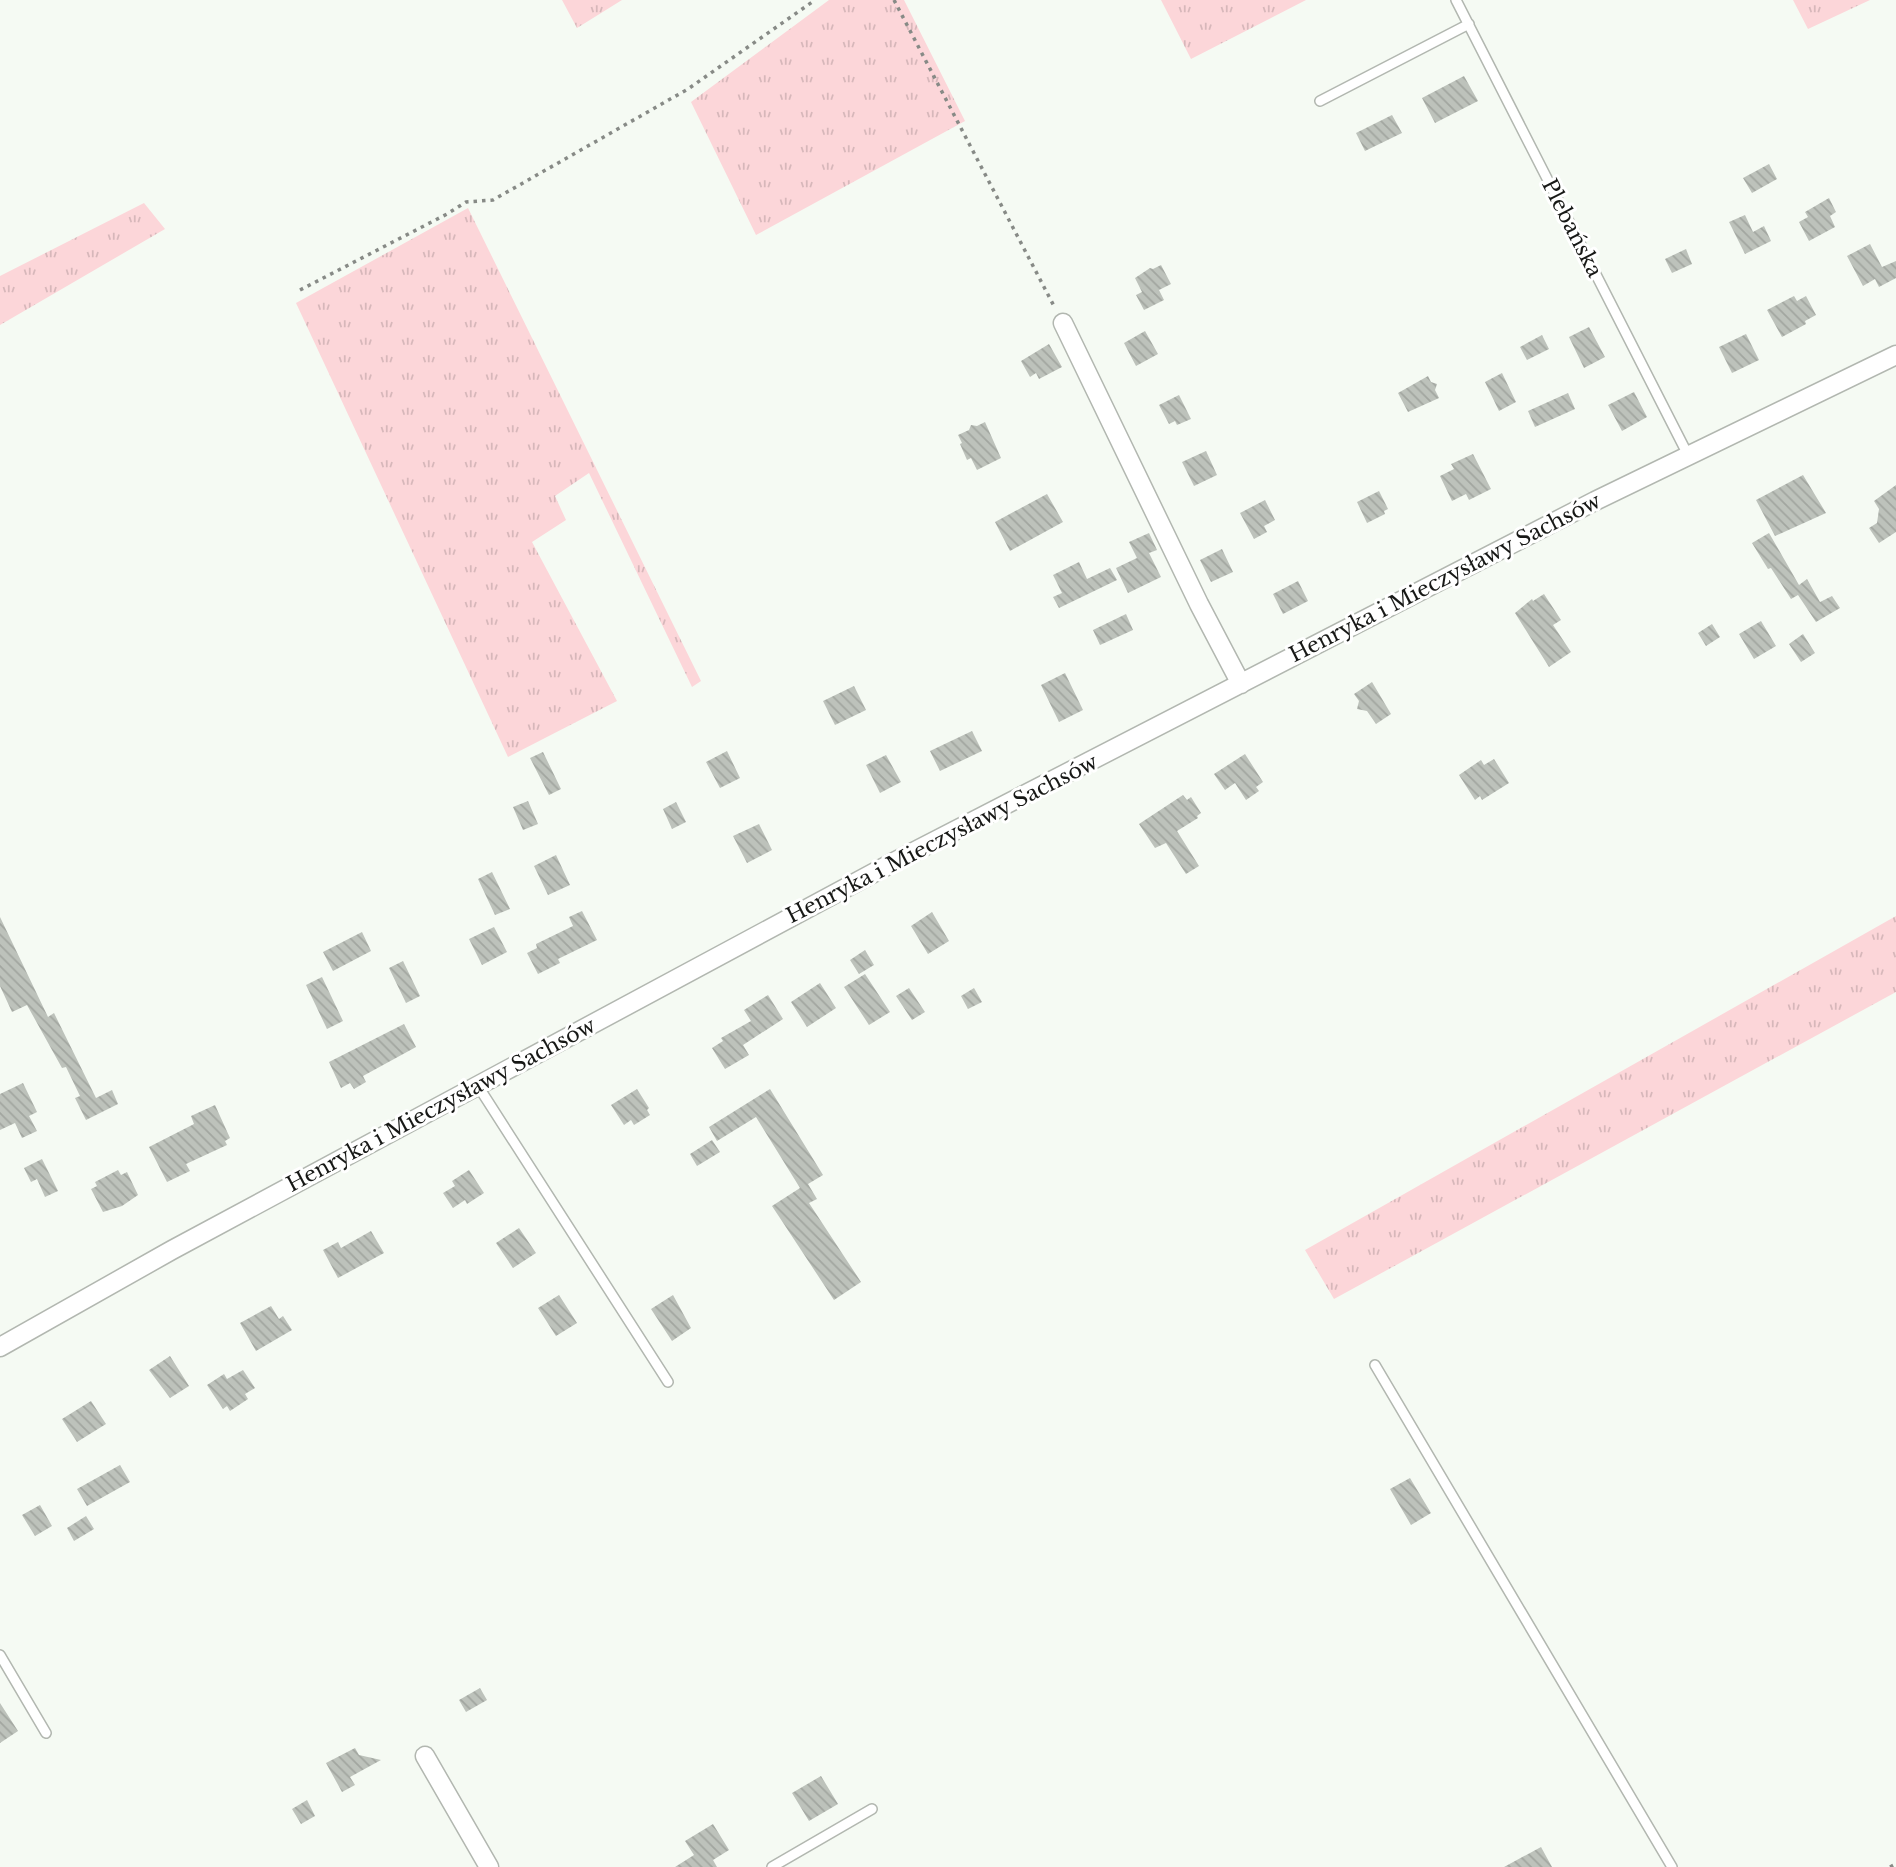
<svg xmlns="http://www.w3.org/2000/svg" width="1896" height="1867" viewBox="0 0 1896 1867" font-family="'Libre Baskerville',serif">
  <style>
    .grass { fill: url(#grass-tufts) }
    .building { fill: url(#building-back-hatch) }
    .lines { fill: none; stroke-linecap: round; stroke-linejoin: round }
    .lane-casing { stroke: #b2b7b0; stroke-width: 12 }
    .street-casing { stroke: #b2b7b0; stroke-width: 21 }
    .path { stroke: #878a86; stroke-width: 3.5; stroke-dasharray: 3.5 5; stroke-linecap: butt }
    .lane { stroke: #fff; stroke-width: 9 }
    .street { stroke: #fff; stroke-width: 18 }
    .labels { text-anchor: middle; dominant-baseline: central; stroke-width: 6; stroke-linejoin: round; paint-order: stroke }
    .street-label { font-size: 21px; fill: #171816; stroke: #fff }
  </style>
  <defs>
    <pattern id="grass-tufts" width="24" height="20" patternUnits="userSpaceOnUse" patternTransform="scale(1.75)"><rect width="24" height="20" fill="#fcd6d9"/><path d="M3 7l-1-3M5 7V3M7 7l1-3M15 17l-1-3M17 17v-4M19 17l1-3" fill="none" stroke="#d7b7ba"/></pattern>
    <pattern id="building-back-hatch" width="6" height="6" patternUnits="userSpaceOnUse" patternTransform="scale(1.75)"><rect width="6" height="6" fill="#bdc2bb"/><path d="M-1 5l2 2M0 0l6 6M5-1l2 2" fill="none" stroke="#a2a6a0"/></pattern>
  </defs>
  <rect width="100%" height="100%" fill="#f5faf3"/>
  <path class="grass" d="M562,0H622L577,28Z
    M829,0H904L965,121L756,235L691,102Z
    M1161,0H1306L1191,59Z
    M1793,0H1870L1808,29Z
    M144,203L165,229L0,325V276Z
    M468,208L701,681L692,687L589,473L555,496L566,520L532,542L617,701L508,757L296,303Z
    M1896,916V992L1334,1299L1305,1250Z"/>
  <path class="building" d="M1464,76L1478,101L1435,123L1422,98Z
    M1392,115L1402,133L1365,151L1356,133Z
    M1769,164L1777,179L1752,193L1743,178Z
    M1829,198L1836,212L1830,216L1835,227L1809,241L1799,222L1808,217L1805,212Z
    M1745,215L1753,232L1764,226L1771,241L1745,254L1729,222Z
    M1870,244L1882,267L1896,261V278L1879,287L1875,279L1863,286L1847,256Z
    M1686,249L1692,264L1672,273L1665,259Z
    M1161,265L1171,284L1159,290L1164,300L1144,310L1136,295L1142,292L1135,278L1150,268L1153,269Z
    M1794,296L1797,301L1806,296L1816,315L1805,321L1806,324L1782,337L1767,310Z
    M1589,327L1605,357L1584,368L1569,337Z
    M1145,331L1158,354L1136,366L1124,343Z
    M1746,334L1759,360L1732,373L1719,347Z
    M1542,335L1549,349L1527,360L1520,347Z
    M1049,344L1062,367L1039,379L1036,373L1030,377L1021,361Z
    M1502,373L1516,402L1499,411L1485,382Z
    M1428,376L1431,382L1437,384L1435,390L1439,398L1408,412L1398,393Z
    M1634,392L1647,417L1622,431L1608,405Z
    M1568,393L1575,409L1535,427L1528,411Z
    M1179,395L1191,419L1177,425L1175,421L1169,424L1159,405Z
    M985,422L1001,458L977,470L971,458L967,460L960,444L962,443L958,435L969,430L971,425L977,426Z
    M1206,451L1217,475L1194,486L1182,462Z
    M1473,454L1491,489L1469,500L1466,494L1452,501L1440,476L1454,469L1451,464Z
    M1803,475L1826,513L1775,536L1756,500Z
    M1896,485V532L1879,543L1869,528L1877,523L1879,509L1874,501Z
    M1379,491L1388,509L1384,511L1385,514L1367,523L1357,502Z
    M1047,494L1063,522L1010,551L995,522Z
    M1265,500L1275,520L1264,526L1267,532L1254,539L1240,513Z
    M1149,533L1157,550L1149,553L1161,577L1128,593L1116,568L1137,558L1129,542Z
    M1769,533L1799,585L1807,579L1820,602L1832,596L1840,608L1816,622L1798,595L1791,599L1771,568L1768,569L1752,543Z
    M1222,549L1233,572L1211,582L1200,560Z
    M1079,562L1087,579L1110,568L1117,580L1059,608L1053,597L1062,593L1053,575Z
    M1298,581L1308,601L1283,614L1273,594Z
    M1544,594L1561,620L1553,625L1571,652L1549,667L1515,613L1532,599L1533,601Z
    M1126,614L1133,630L1100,645L1093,630Z
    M1761,621L1776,646L1754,659L1739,634Z
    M1712,624L1720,637L1706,646L1698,633Z
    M1803,634L1815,653L1801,662L1789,644Z
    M1065,673L1083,710L1059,722L1041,685Z
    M1372,682L1391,714L1376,724L1367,711L1357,709L1359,701L1354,694Z
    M854,686L866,710L835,725L823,701Z
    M972,731L982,751L940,771L930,751Z
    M727,751L740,778L720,788L706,762Z
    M543,752L561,789L549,795L530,758Z
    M1245,754L1263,782L1256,787L1259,791L1246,800L1235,783L1225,790L1214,774Z
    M886,755L901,782L880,793L866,765Z
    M1494,759L1509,783L1482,800L1480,796L1475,800L1459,775L1481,760L1484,765Z
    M1183,795L1187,800L1191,797L1201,813L1197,816L1198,818L1177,831L1199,866L1186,874L1166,843L1155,848L1139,824Z
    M528,801L538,824L523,830L513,807Z
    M676,802L686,822L672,829L663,809Z
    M759,824L772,850L747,863L733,836Z
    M556,855L570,885L548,895L534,866Z
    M492,872L510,909L495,915L478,879Z
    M582,911L597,940L558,959L560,963L538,974L527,953L537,948L536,944L573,926L569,917Z
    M932,912L949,941L928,954L911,926Z
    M0,917L48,1017L54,1013L96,1098L112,1090L118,1104L86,1120L75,1098L80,1096L66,1067L62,1068L27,1005L12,1012L0,986Z
    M494,927L507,952L482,965L469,939Z
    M362,932L371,951L333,971L323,952Z
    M865,950L874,965L859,974L850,960Z
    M403,961L420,996L406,1003L389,968Z
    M865,974L890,1012L869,1025L844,987Z
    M322,977L343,1021L327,1029L306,985Z
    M820,983L836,1008L807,1027L791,1002Z
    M909,988L925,1012L912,1020L896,996Z
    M974,988L982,1002L968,1009L961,996Z
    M768,995L783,1019L743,1045L749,1055L725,1069L712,1048L723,1041L721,1038L751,1021L744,1010Z
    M404,1024L416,1047L363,1076L366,1082L354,1089L350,1083L341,1088L329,1062Z
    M23,1083L37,1112L29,1116L37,1131L22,1138L15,1123L0,1130V1094Z
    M637,1089L649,1108L647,1110L650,1115L634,1125L631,1120L624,1125L611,1105Z
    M770,1089L823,1175L808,1184L817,1199L809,1203L861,1282L834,1300L772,1206L800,1188L756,1117L717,1141L709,1127Z
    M215,1105L230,1138L225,1141L227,1145L186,1164L190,1171L167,1182L149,1147L194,1124L191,1116Z
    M712,1140L720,1152L697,1166L690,1154Z
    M42,1159L58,1191L45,1197L37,1179L31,1182L24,1168Z
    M118,1170L121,1175L127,1172L138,1195L122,1206L103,1212L91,1189L97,1186L95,1182Z
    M469,1170L484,1193L467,1204L465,1200L453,1208L443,1193L455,1186L452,1181Z
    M519,1228L536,1253L513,1268L496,1243Z
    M371,1231L384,1253L338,1278L323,1250L338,1242L341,1248Z
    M559,1295L577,1323L556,1336L538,1308Z
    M673,1295L691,1328L672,1341L651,1309Z
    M271,1306L279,1319L283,1316L292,1330L256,1351L240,1323Z
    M170,1356L189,1386L170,1398L149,1370Z
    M243,1370L255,1388L245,1394L248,1399L230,1411L227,1406L223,1409L207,1385L224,1374L227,1379Z
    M91,1401L106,1424L77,1442L62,1419Z
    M120,1465L130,1482L87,1506L77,1489Z
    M1410,1478L1431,1513L1411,1525L1390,1489Z
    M40,1505L52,1526L35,1536L22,1515Z
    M86,1516L94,1529L74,1541L67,1528Z
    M480,1688L487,1700L466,1712L459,1700Z
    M0,1703L18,1731L0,1743Z
    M355,1748L359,1755L381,1760L350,1777L355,1785L342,1792L326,1763Z
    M821,1776L838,1804L809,1821L792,1793Z
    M307,1800L315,1816L301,1824L292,1809Z
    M713,1824L729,1850L713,1860L717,1867H675L694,1855L685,1841Z
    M1541,1847L1552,1867H1504Z"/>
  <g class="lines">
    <defs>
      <path id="lane" d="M1456,0L1688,455
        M1320,101L1469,24
        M478,1086L668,1382
        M1375,1365L1672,1867
        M0,1655L46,1733
        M772,1867L872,1809"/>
      <path id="street" d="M1063,323L1199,604L1241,684
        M0,1347L172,1250L892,863L1595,501L1896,355
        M425,1756L489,1867"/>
    </defs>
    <use href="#lane" class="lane-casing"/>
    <use href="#street" class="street-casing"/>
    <path class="path" d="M894,0L1055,308
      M300,290L447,214L466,202L493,200L688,89L815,0
      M1890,1867L1896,1864"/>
    <use href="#lane" class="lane"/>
    <use href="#street" class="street"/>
  </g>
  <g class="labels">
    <g class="street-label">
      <text transform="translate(1572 228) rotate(63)">Plebańska</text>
      <text transform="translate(1445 578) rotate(-27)">Henryka i Mieczysławy Sachsów</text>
      <text transform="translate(942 839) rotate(-27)">Henryka i Mieczysławy Sachsów</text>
      <text transform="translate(441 1105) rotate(-28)">Henryka i Mieczysławy Sachsów</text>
    </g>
  </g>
</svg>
